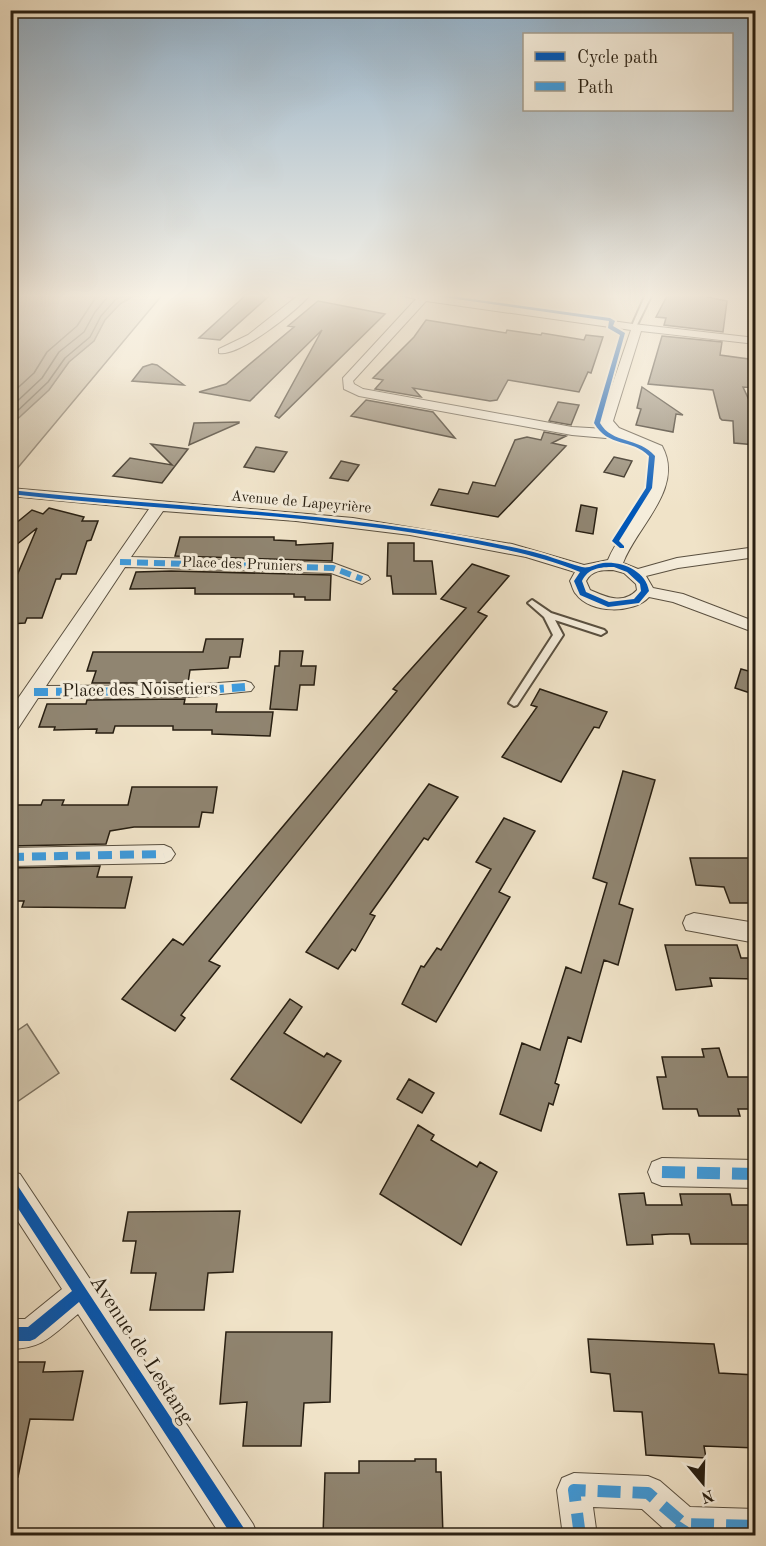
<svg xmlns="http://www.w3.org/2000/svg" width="766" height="1546" viewBox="0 0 766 1546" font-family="'Old Standard TT',serif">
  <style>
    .green { fill: #cec2a9; stroke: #7b705e; stroke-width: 1.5 }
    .water { fill: #aca08a; stroke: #776c5a; stroke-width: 1.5 }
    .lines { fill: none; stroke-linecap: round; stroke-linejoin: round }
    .shore { stroke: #6a604e; stroke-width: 1.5 }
    .building { fill: #908571; stroke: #281f12; stroke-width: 1.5 }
    .lane-casing { stroke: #5a5040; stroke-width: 4 }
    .street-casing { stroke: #5a5040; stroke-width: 2 }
    .lane { fill: #f5eddb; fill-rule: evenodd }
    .street { fill: #f5eddb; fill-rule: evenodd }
    .quiet-far2 { stroke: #3d9bde; stroke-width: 6; stroke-dasharray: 11 6; stroke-linecap: butt }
    .quiet-far1 { stroke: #3d9bde; stroke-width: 8; stroke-dasharray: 14 8; stroke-linecap: butt }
    .quiet { stroke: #3d9bde; stroke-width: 12; stroke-dasharray: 23 12; stroke-linecap: butt }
    .cycleway-casing { stroke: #f5eddb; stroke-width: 4 }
    .cycleway { fill: #0057b8; fill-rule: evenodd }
    .labels { text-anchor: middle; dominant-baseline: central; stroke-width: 6; stroke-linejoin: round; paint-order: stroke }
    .far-street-label { font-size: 15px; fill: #281f12; stroke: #f5eddb }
    .street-label { font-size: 18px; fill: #281f12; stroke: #f5eddb }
    .near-street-label { font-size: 21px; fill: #281f12; stroke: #f5eddb }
  </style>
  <rect width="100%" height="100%" fill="#f0e3c8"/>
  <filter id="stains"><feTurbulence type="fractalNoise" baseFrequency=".00333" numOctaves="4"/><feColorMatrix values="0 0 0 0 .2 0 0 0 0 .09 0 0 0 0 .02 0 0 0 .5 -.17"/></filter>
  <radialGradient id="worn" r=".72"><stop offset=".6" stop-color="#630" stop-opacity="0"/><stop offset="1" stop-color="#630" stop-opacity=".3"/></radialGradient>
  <path class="green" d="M11,294H163L11,476Z
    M27,1024L59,1073L14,1104L10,1099L11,1035Z"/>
  <path class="water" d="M10,294H137L120,304L105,320L94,341L69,362L49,390L11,425Z"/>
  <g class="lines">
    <path class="shore" d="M10,395L34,373L47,352L77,326L98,294
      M10,408L42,378L59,352L84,332L95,312L110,294
      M10,418L48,382L65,358L90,337L101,316L116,299L125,294"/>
  </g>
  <path class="building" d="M247,294L268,297L220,340L199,338Z
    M668,294H693L727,301L723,332L664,325L666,318L656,317Z
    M318,301L385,314L279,418L275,416L322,330L250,401L199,392L226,384L294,327L288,326Z
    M426,320L506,333L507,330L541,335L542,333L584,340L586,335L603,337L591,373L588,372L579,392L508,380L497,400L490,401L413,388L421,397L375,389L383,380L373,378L414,337Z
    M662,336L722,342L720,355L756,360V388L743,387L756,415V445L734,443L733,421L722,420L720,418L713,390L648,384Z
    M152,364L157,365L184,385L132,381L143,367Z
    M642,387L683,415L676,414L673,432L636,425L641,409L637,408Z
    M366,400L433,412L455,438L351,416Z
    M558,402L579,405L571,425L549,421Z
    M194,423L239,422V423L189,445Z
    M544,432L566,436L552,443L566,446L498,517L431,505L439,489L468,494L473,482L495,486L515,440L527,437L541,440Z
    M151,444L188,449L162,483L113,476L130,458L172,465Z
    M256,447L287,452L274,472L244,467Z
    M614,457L632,461L624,477L604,472Z
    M341,461L359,465L348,481L330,478Z
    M581,505L597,508L593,534L576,531Z
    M49,508L84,517L82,521H98L91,540L87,541L76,574H62L60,579H56L42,618H27L25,623L10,624V592L37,528L10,550V528L32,510L43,514Z
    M180,537H274V540L296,541V545L333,543L332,561L175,556Z
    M388,543H414V561H432L436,594H393L391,576H387Z
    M472,564L509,576L478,612L487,616L209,961L220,966L181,1015L185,1018L175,1031L122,999L173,939L183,945L397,691L393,689L466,608L441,599Z
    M171,571L331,575L330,600H305V597H294V594H195V588L130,589L136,572Z
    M206,639H243L240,657H230L228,668L190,670L188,683H92L96,671H87L93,652H203Z
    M280,651H303L301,666H316L314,685H300L297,710L270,709L275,666H279Z
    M741,669L756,673V695L735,688Z
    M540,689L607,712L599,728L594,727L561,782L502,757L537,707L531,705Z
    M185,699L184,704H217L216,712H273L270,736L212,734V730H173V726H115L113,733H96L97,729L54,730L55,727H39L47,704H86L87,700Z
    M623,771L655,780L619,904L633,909L618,965L604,960L581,1042L568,1037L555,1083L559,1085L553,1105L549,1103L541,1131L500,1114L522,1043L540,1050L566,967L581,973L607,883L593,878Z
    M429,784L458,797L428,840L424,838L370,914L375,916L355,951L352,949L338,969L306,952Z
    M132,787H217L213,813L202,812L199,827H134L110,831L106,844L10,846V805H41L43,800H64L62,805H128Z
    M504,818L535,831L499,892L510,897L436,1022L402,1004L421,966L424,967L437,948L441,950L491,869L476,862Z
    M690,858H756V903H730L724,887L696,885Z
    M100,866L97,877H132L125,908L22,907L24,901H10V868Z
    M665,945H737L741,958H756V979L710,978L712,986L676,990Z
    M290,999L302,1007L284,1033L324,1057L327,1053L341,1061L301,1123L231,1079Z
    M719,1048L728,1077H756V1109H738L740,1116H699L697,1109H663L657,1077H666L662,1057H704L702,1049Z
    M409,1079L434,1093L422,1113L397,1099Z
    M418,1125L434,1135L431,1140L477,1167L480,1162L497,1172L461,1245L380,1194Z
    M644,1193L646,1205H682L680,1194H730L732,1205H756V1244H691L689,1234H670L652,1235L653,1244L627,1245L619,1194Z
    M240,1211L233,1272L208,1273L204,1310H150L156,1273H131L136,1241H123L128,1212Z
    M226,1332H332L330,1402L304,1403L301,1446H243L247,1402L220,1404Z
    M588,1339L714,1344L719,1373L756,1375V1448L704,1446L706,1458L646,1455L642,1412L614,1411L610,1374L591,1372Z
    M10,1362H45L43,1372L83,1371L73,1420L30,1419L18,1477L10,1476Z
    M415,1459H436V1472H441L443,1536H323L325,1473H359V1461H415Z"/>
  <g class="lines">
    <defs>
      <path id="lane" d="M282,294H293L305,297L302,299Z
        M646,294H652L636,327L631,328Z
        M532,600L551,613L604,630L606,632L601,635L555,620L563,635L517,705L514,706L509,703L553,635L544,617L528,603Z"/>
      <path id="street" d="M300,294H311C297,310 240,357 219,353V349L248,335Z
        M395,294H424L633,324L756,338V344L641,331L613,421L619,428L662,446C685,488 637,526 623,563L638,569L677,558L756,547V557L678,568L646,576L653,588L683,594L756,622V633L673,602L649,597C634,614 590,614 576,594C573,591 572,585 570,581L575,572L526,557L410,535L296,521L163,511L131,557L333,563L368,576L370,579L362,584L331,573L125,567L46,686L191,685L245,681L251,683L254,687L251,691L191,697L38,698L17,730L10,732V710L149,509L10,496V488L353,518L512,544L584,565L608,560C623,523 663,496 651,451L614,436L606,438L572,435L359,396L344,389L343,378L416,299ZM426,301L631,330L600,421L606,429L572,427L363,389L354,384L353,381ZM613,570L624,573L636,584L637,590C623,605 606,597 590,590L586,581C592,570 602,570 613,570Z
        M164,845L171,848L175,854L171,860L164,863L10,866V848Z
        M694,913L756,923V943L686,930L683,923L686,916Z
        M662,1158L756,1160V1188L662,1186L652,1182L648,1172L652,1162Z
        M10,1171L20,1174L253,1524L258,1536H221L78,1314C53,1334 44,1349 10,1349V1319H25L62,1289L10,1209Z
        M574,1473L648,1476L660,1481L690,1507L756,1509V1536H672L642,1509L593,1507L597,1536H563L557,1490L562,1478Z"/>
    </defs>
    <use href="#lane" class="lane-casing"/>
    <use href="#street" class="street-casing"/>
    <use href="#lane" class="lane"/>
    <use href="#street" class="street"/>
    <path class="quiet-far2" d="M120,562L333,568L362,579"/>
    <path class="quiet-far1" d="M34,692L191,691L245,687
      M10,857L164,854"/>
    <path class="quiet" d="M662,1172L756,1174
      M580,1536L574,1490L648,1493L684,1524L756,1526
      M676,1536L684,1524"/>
    <defs>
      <path id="cycleway" d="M426,294H436L610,318L615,321L613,326L625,333L600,423C612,444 639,437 655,456L652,488L619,541L624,546V548H620L612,541L646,488L649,456C632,438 608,448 594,423L620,335L608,328L609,321L428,295Z
        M10,490C182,509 356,511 525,550C545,554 563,562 582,567C588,569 596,564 603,563C622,561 646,571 649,591L639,603L608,607L580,595L574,581L580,572C535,553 487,546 439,537C298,513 153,510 10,494ZM614,567L627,572L640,584L641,591L634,599L609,602L586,592L582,581C588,568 600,567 614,567Z
        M10,1178L14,1180L249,1536H232L79,1302L35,1339L30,1341H10V1327H28L72,1291L10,1196Z"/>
    </defs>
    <use href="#cycleway" class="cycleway-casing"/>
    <use href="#cycleway" class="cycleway"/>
  </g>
  <linearGradient id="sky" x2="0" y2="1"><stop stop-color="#90acc2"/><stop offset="0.58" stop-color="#f8f2e6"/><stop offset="1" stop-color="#f8f2e6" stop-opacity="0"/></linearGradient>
  <rect width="766" height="510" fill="url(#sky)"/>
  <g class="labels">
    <g class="far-street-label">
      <text transform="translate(301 503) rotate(5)">Avenue de Lapeyrière</text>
      <text transform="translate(242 565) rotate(2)">Place des Pruniers</text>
    </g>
    <g class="street-label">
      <text transform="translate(140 690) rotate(-1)">Place des Noisetiers</text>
    </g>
    <g class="near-street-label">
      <text transform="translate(141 1350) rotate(57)">Avenue de Lestang</text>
    </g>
  </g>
  <rect width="766" height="1546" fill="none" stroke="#f0e3c8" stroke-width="36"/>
  <rect x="12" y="12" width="742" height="1522" fill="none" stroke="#281f12" stroke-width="3"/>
  <rect x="18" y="18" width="730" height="1510" fill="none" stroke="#281f12" stroke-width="1.5"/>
  <rect x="523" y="33" width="210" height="78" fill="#f5eddb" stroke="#a39b8b" stroke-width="1.5"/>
  <rect x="535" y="52" width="30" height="9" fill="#0057b8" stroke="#a39b8b" stroke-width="1.5"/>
  <text x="577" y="63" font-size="18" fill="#281f12">Cycle path</text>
  <rect x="535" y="82" width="30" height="9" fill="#3d9bde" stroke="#a39b8b" stroke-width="1.5"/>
  <text x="577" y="93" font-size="18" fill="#281f12">Path</text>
  <g transform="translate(703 1483) rotate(161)" stroke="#f5eddb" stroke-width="4.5" paint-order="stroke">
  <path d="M0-4.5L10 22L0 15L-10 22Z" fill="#281f12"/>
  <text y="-9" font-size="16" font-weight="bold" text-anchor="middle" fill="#281f12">N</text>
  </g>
  <rect width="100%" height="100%" filter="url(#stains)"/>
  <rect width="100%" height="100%" fill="url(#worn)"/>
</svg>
